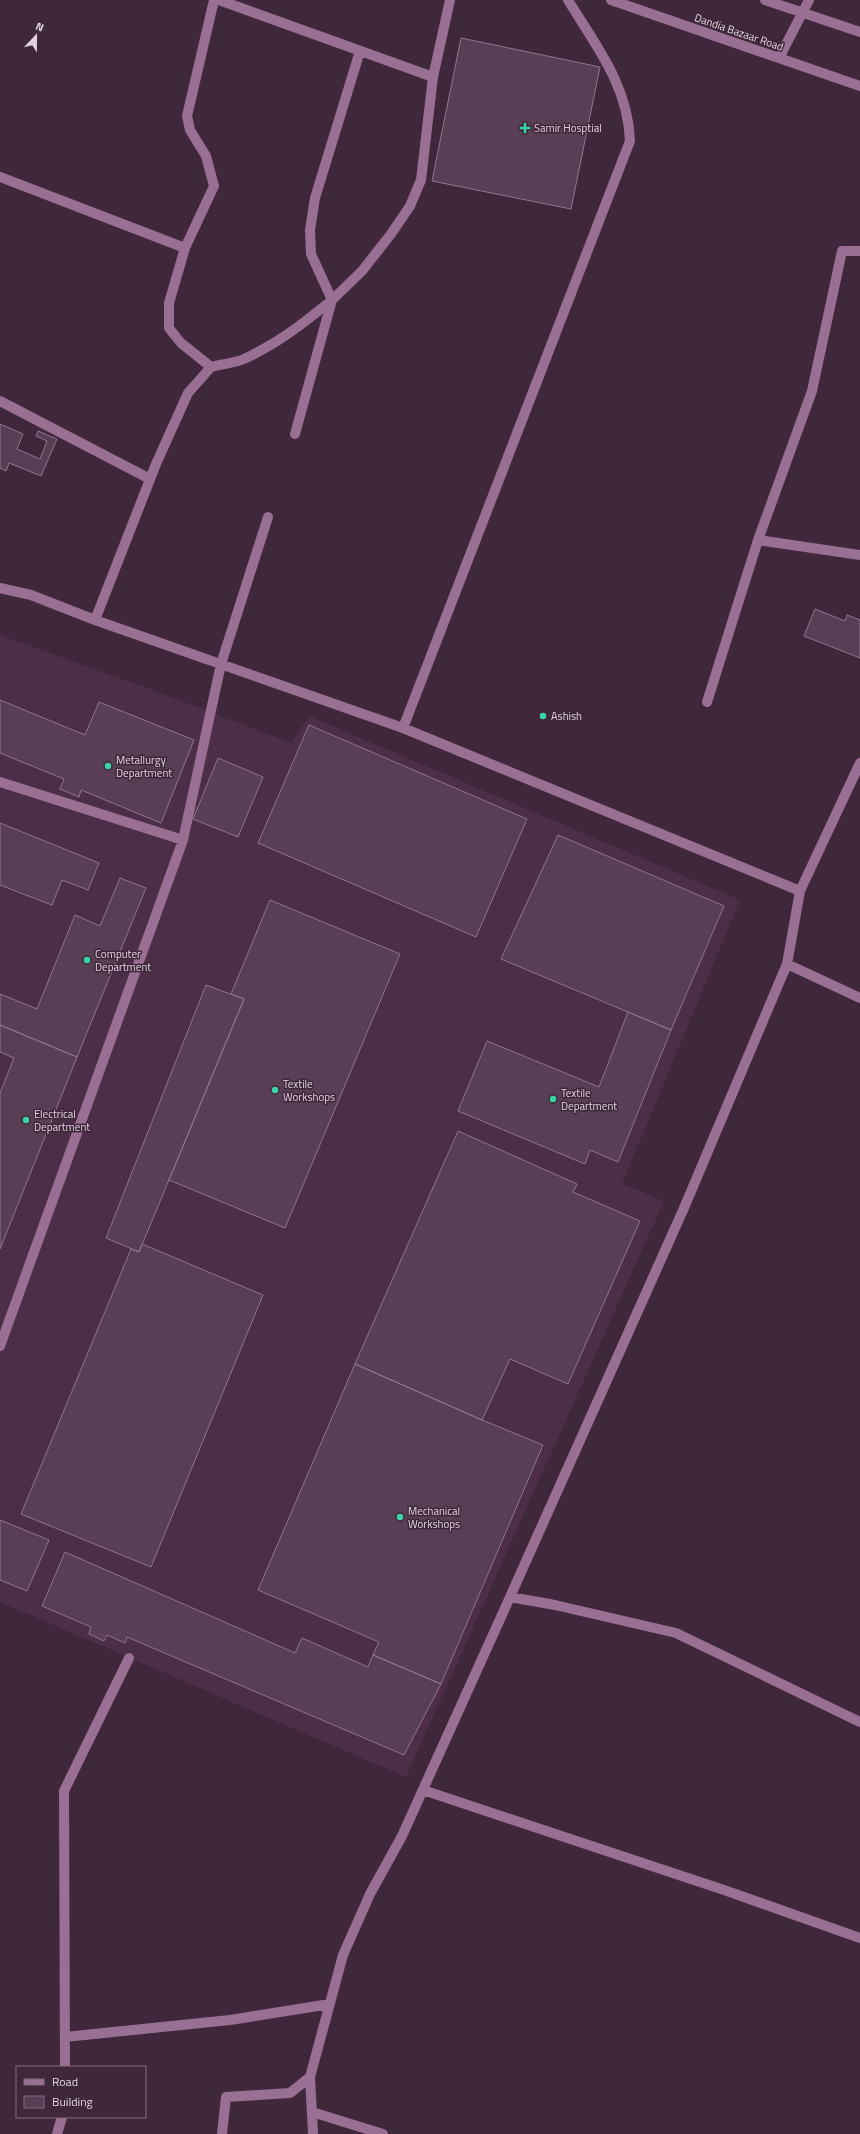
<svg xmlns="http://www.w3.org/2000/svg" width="860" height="2134" viewBox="0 0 860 2134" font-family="'Titillium Web',sans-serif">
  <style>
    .built { fill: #4c2e48 }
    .building { fill: #583f55; stroke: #91758d }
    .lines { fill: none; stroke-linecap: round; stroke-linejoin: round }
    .minor { stroke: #996f93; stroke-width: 10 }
    .poi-dot { fill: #39d4a5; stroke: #40283c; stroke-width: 1.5 }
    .labels { text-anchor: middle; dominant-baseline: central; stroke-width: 3; stroke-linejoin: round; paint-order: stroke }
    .street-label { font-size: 11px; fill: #e1d1de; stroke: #40283c }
    .poi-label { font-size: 11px; fill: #e1d1de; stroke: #40283c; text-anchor: start }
  </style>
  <rect width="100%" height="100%" fill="#40283c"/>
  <path class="built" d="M0,635L155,691L291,743L309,716L740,900L622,1184L664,1201L406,1777L0,1602Z"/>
  <path class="building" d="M461,38L600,67L571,209L432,181Z
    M0,424L23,434L17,449L40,459L47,441L36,436L38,431L57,439L41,476L9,463L6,471L0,468Z
    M815,609L845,621L847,615L860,620V658L804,636Z
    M0,700L85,735L99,702L194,740L161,823L81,790L79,797L60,789L64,779L0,753Z
    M309,725L527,819L476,937L258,843Z
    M218,758L263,777L238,837L193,819Z
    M0,823L99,863L88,890L62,880L52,905L0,885Z
    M558,835L724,906L671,1030L501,959Z
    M120,878L146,888L77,1057L0,1025V994L37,1009L75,915L100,926Z
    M270,900L400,954L285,1228L169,1180L244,999L231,994Z
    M206,985L244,999L139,1252L106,1238Z
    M628,1012L671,1030L618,1162L590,1150L585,1164L458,1111L487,1041L599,1087Z
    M0,1025L77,1057L0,1249V1093L14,1058L0,1052Z
    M458,1131L577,1184L573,1192L640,1221L568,1384L510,1359L482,1420L355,1364Z
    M142,1244L263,1295L151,1567L21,1514L131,1249L139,1252Z
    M355,1364L482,1420L543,1445L441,1684L373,1655L379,1642L258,1590Z
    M0,1520L49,1540L27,1591L0,1580Z
    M65,1552L295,1653L302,1638L368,1667L373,1655L441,1684L404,1755L127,1637L125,1643L107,1635L104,1641L89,1634L91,1627L42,1606Z"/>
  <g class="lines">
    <path class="minor" d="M214,0L187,116L190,130L206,156L214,186L185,248L169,303V328L181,343L211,367C222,364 235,363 244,359C277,344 304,323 332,300L311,254L310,230L315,198L360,51
      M219,0L433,77
      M611,0L860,86
      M765,0L860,32
      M779,58L809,0
      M0,177L185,248
      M0,401L150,479
      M295,434L332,300L362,271L391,234L410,206L421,180L433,77L450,0
      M758,540L812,391L842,251H860
      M0,588L31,595L95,620L403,728L800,891L860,763
      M95,620L156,464L188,393L211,367
      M707,702L758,540L860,555
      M403,728L630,141C628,85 596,46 568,0
      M0,782L183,840L0,1346
      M183,840L221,664L268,517
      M800,891L787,964L860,998
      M510,1597L555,1605L676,1633L860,1722
      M423,1790L724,1890L860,1938
      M65,2037L230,2020L330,2004
      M65,2067L64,1791L129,1658
      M312,2112L383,2134
      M57,2134L62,2117
      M222,2134L226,2097L290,2093L310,2077
      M313,2134L310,2077L343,1955L370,1894L402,1836L510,1597L684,1208L787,964"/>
  </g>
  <g class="poi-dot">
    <path d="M523 122h4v4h4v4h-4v4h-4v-4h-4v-4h4z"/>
    <circle cx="543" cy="716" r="4"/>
    <circle cx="108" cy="766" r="4"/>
    <circle cx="87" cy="960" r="4"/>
    <circle cx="275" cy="1090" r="4"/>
    <circle cx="553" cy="1099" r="4"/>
    <circle cx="26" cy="1120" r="4"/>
    <circle cx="400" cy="1517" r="4"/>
  </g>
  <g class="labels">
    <g class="street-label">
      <text transform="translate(739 32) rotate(19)">Dandia Bazaar Road</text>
    </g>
    <g class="poi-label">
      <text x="534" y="128">Samir Hosptial</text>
      <text x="551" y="716">Ashish</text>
      <text x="116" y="760">Metallurgy<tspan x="116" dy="13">Department</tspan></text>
      <text x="95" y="954">Computer<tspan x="95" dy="13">Department</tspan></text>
      <text x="283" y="1084">Textile<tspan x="283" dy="13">Workshops</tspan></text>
      <text x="561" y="1093">Textile<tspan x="561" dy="13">Department</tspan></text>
      <text x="34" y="1114">Electrical<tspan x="34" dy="13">Department</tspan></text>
      <text x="408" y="1511">Mechanical<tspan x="408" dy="13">Workshops</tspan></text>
    </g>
  </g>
  <rect x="16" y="2066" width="130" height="52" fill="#40283c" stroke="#806c7d"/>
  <rect x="24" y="2079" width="20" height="6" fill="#996f93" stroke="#806c7d"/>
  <text x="52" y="2086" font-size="12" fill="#e1d1de">Road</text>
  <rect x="24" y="2096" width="20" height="12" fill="#583f55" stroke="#806c7d"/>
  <text x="52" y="2106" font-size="12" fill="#e1d1de">Building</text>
  <g transform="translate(36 36) rotate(22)" stroke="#40283c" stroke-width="3" paint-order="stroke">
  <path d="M0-3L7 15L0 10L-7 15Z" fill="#e1d1de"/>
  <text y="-6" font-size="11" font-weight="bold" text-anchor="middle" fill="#e1d1de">N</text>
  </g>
</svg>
